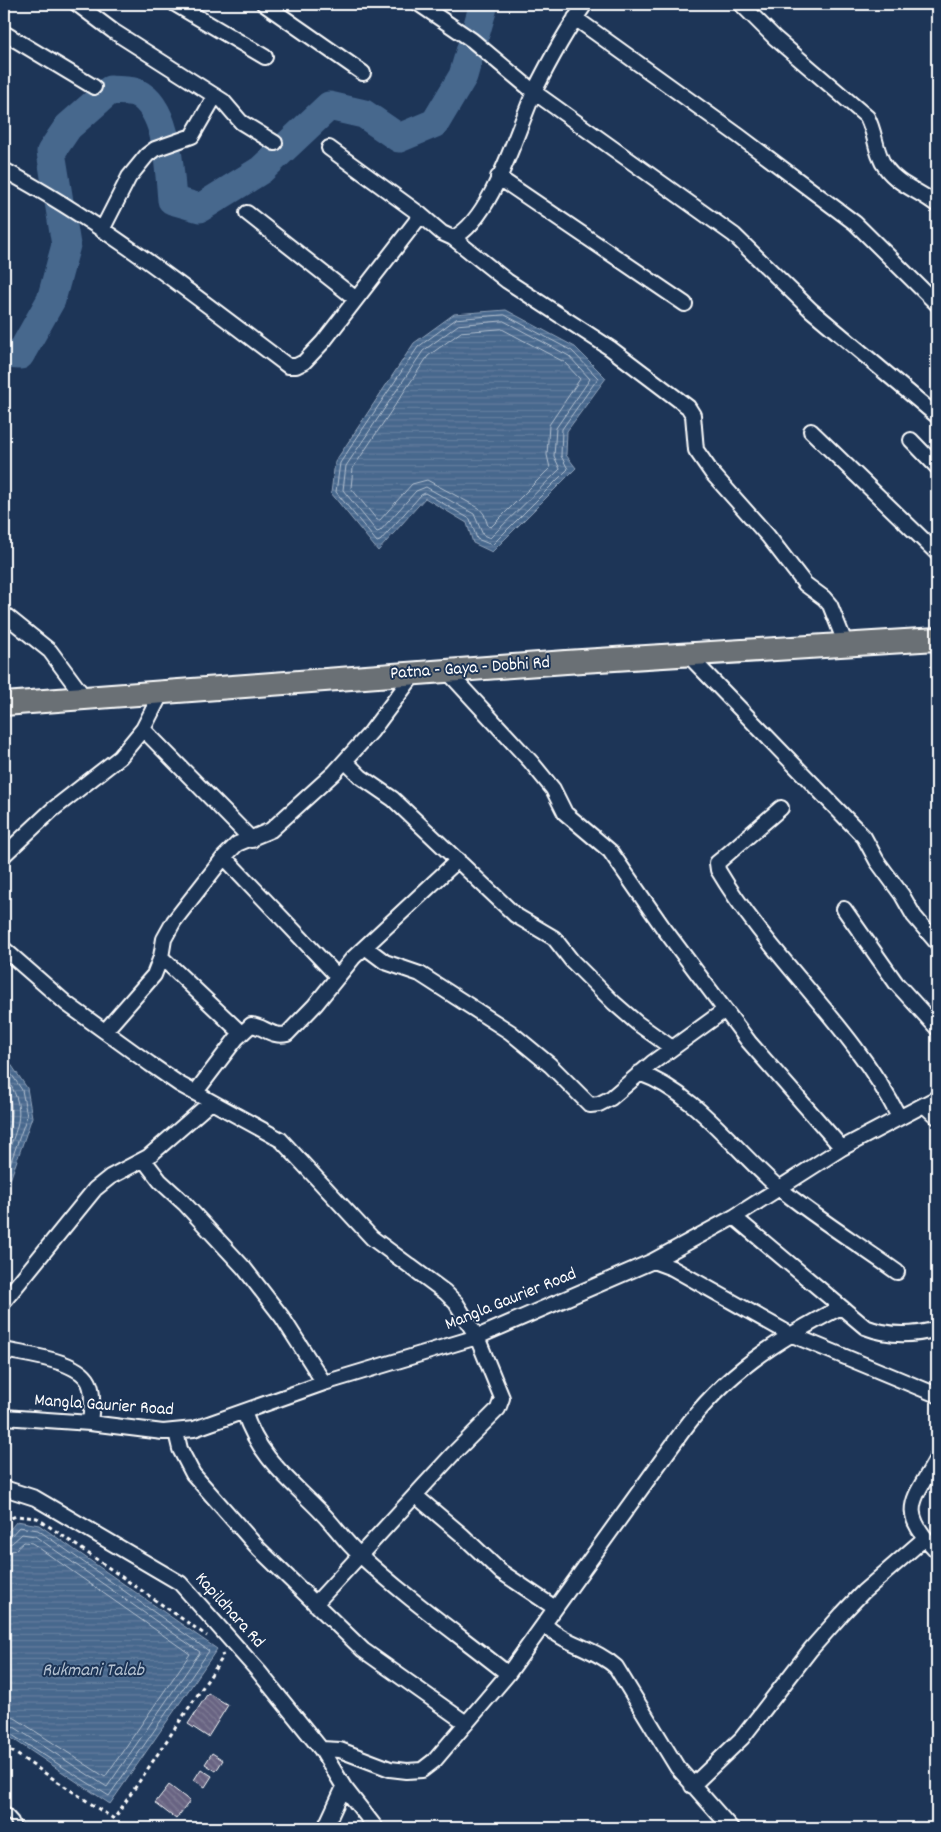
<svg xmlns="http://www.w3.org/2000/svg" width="941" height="1832" viewBox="0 0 941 1832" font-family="Dekko,sans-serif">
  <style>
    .water { fill: url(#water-rules); stroke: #91a4bb }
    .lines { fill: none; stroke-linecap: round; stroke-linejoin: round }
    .shore { stroke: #b5c2d1; stroke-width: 1 }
    .river { stroke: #47678d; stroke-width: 29 }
    .building { fill: url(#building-back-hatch); stroke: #fff }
    .service-casing { stroke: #fff; stroke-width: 11 }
    .minor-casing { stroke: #fff; stroke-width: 18 }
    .primary-casing { stroke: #fff; stroke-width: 26 }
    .path { stroke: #fff; stroke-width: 3; stroke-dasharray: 4 4; stroke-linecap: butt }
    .service { stroke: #1d3557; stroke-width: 7 }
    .minor { stroke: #1d3557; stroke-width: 14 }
    .primary { stroke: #6a7074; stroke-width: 22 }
    .labels { text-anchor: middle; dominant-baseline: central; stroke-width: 4; stroke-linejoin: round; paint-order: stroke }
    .street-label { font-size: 18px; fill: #fff; stroke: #1d3557 }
    .water-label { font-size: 19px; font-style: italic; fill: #b5c2d1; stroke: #1d3557 }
  </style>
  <defs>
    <pattern id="water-rules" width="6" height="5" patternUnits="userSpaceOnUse" patternTransform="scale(1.25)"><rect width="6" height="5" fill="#47678d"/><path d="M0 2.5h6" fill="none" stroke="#637e9e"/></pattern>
    <pattern id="building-back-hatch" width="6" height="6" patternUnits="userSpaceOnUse" patternTransform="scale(1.25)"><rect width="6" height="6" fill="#686482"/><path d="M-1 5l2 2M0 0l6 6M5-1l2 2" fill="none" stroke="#7f7b95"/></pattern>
  </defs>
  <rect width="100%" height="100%" fill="#1d3557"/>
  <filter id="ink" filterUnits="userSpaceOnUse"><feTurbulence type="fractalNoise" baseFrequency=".02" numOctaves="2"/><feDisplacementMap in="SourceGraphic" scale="10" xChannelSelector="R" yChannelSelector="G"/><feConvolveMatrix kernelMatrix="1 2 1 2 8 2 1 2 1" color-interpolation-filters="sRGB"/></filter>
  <g filter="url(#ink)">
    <path class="water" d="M506,310L575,347L606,378L567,431L566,455L576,468L492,552L473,543L467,523L425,498L378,551L331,493L335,462L414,343L454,314Z
      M4,1054L27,1088L32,1117L9,1183L4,1188Z
      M17,1521L39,1525L217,1649L110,1804L4,1733V1536Z"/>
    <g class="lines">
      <path class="shore" d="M505,315L572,351L598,378L562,429L561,456L568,469L492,545L477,539L470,519L425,493L421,495L380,541L377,542L336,492L340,463L418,347L456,319Z
        M504,321L569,356L590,379L556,428L554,456L560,469L490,538L483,535L474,514L426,487L416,491L380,531L377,532L343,490L346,466L423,351L458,325Z
        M502,329L564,362L580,379L549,425L547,455L550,468L491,527L488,526L484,514L479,508L427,480L412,484L380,520H377L351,488L353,468L428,356L461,332Z
        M4,1063L22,1090L27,1116L4,1181
        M4,1074C29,1111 18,1124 4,1163
        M4,1087C16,1106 11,1121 4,1141
        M4,1539L9,1538L19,1527L38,1530L209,1651L109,1796L4,1730
        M4,1545L12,1543L22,1534L35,1536L200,1652L107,1787L11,1725L4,1723
        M4,1553L15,1550L24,1542L32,1543L190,1654L105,1777L15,1718L4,1716"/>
      <path class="river" d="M4,354L20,355L51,300L66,245L51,152L68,127L110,90C118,91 131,90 137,93C169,109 169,169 172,200L200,208L261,170L329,106L364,114L399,138L435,123L463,76L484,4"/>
    </g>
    <path class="building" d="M208,1693L228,1705L208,1737L188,1724Z
      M212,1753L223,1760L216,1771L205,1764Z
      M201,1769L212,1776L205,1787L194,1780Z
      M169,1785L190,1801L176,1819L155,1803Z"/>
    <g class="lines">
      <defs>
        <path id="service" d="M4,1809L14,1820L17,1828"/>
        <path id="minor" d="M77,4L113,31L223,101L241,122L275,143
          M175,4L265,57
          M264,4L363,73
          M419,4L472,40L534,92L734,235L811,310L937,416
          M741,4L775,38L867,117C876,133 875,154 886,168C898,185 922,192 937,205
          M575,18L739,136L855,223L937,304
          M4,33L94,87
          M329,148L421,215
          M4,170C105,224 196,297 288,366H296L304,362L323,342L421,215L442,233L453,238C492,220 517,129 535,90C550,60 566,31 585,4
          M498,177L685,304
          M247,213L356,299
          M102,230L129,177L147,155L155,149L192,136L215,96
          M453,238L507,281L610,348L688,407L693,415L696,450L712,473L768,536L805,584L824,598L830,605L846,645
          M811,431L937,553
          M911,440L937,467
          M4,614L50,651L84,697
          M688,655L864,837L877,861L902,895L914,916L937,943
          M447,671L531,762L553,789L565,813L610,851L662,926L749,1042L842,1148
          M143,729L252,840
          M345,761L361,777L393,799L515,915L554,938L572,961L614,1003L637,1023L672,1048
          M781,808L723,858L717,863L718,870C770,958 853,1026 899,1117
          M4,855L52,810L120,757L143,729L162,692
          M224,857L338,977
          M844,909L896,983L937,1028
          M365,947L385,962L420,974L510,1032L550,1065L590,1105L599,1104L611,1098L652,1063L725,1010
          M4,949L67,1004L150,1064L179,1084L281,1140L372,1238L445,1292L456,1303L477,1337L502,1398L498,1409L453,1454L315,1604
          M161,957L241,1033
          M105,1031L154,975L161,957L164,939L174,921L224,857L237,844L271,830L334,773L371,732L415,673
          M639,1073C696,1093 734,1150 779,1188C816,1218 858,1244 897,1272
          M195,1093L236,1039L251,1025C264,1026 272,1038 287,1034L315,1005L353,958L458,860
          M924,1105L937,1117
          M144,1160L160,1181L184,1203L244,1268L282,1317L324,1383
          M734,1217L865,1327C888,1336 913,1336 937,1329
          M653,1261L672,1268L790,1334L937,1395
          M4,1301L95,1189L110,1177L148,1157L211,1102
          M4,1350C26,1355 82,1360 90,1385C94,1396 91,1411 90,1423
          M244,1412C260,1459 288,1478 322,1513C335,1526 345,1542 360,1555C406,1598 459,1635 508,1674L682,1432C725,1373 777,1340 841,1307
          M4,1417L90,1423L163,1432L194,1429L324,1383L477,1337L653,1261L734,1217L842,1148L937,1098
          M176,1432L180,1449L193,1474L259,1549L363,1650L466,1723
          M937,1458C913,1502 897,1510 937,1551
          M4,1488L35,1498L180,1583L259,1672L321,1749
          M416,1496L462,1535L500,1571L555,1608
          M545,1625C565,1644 595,1648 616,1667L677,1767L731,1828
          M692,1786L742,1738L811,1649L842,1614L863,1592L925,1538
          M325,1828L344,1787
          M376,1828L344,1787L321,1749L340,1750L390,1769L407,1771L422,1770L435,1760L508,1674"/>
        <path id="primary" d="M4,704L566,662L937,639"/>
      </defs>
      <use href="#service" class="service-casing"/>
      <use href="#minor" class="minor-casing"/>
      <use href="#primary" class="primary-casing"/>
      <path class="path" d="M4,1521L16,1516L37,1518L207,1636
        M4,1746L114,1819L223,1657L222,1654"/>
      <use href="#service" class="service"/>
      <use href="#minor" class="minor"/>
      <use href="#primary" class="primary"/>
    </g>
  </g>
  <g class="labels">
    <g class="street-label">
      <text transform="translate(470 669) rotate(-4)">Patna - Gaya - Dobhi Rd</text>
      <text transform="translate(511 1300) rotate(-22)">Mangla Gaurier Road</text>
      <text transform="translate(104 1406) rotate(4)">Mangla Gaurier Road</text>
      <text transform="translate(229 1611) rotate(48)">Kapildhara Rd</text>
    </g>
    <g class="water-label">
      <text x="93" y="1671">Rukmani Talab</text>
    </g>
  </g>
  <rect width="941" height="1832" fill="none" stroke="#1d3557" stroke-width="20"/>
  <rect x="10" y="10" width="921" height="1812" fill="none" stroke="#fff" stroke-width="2" filter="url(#ink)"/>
</svg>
